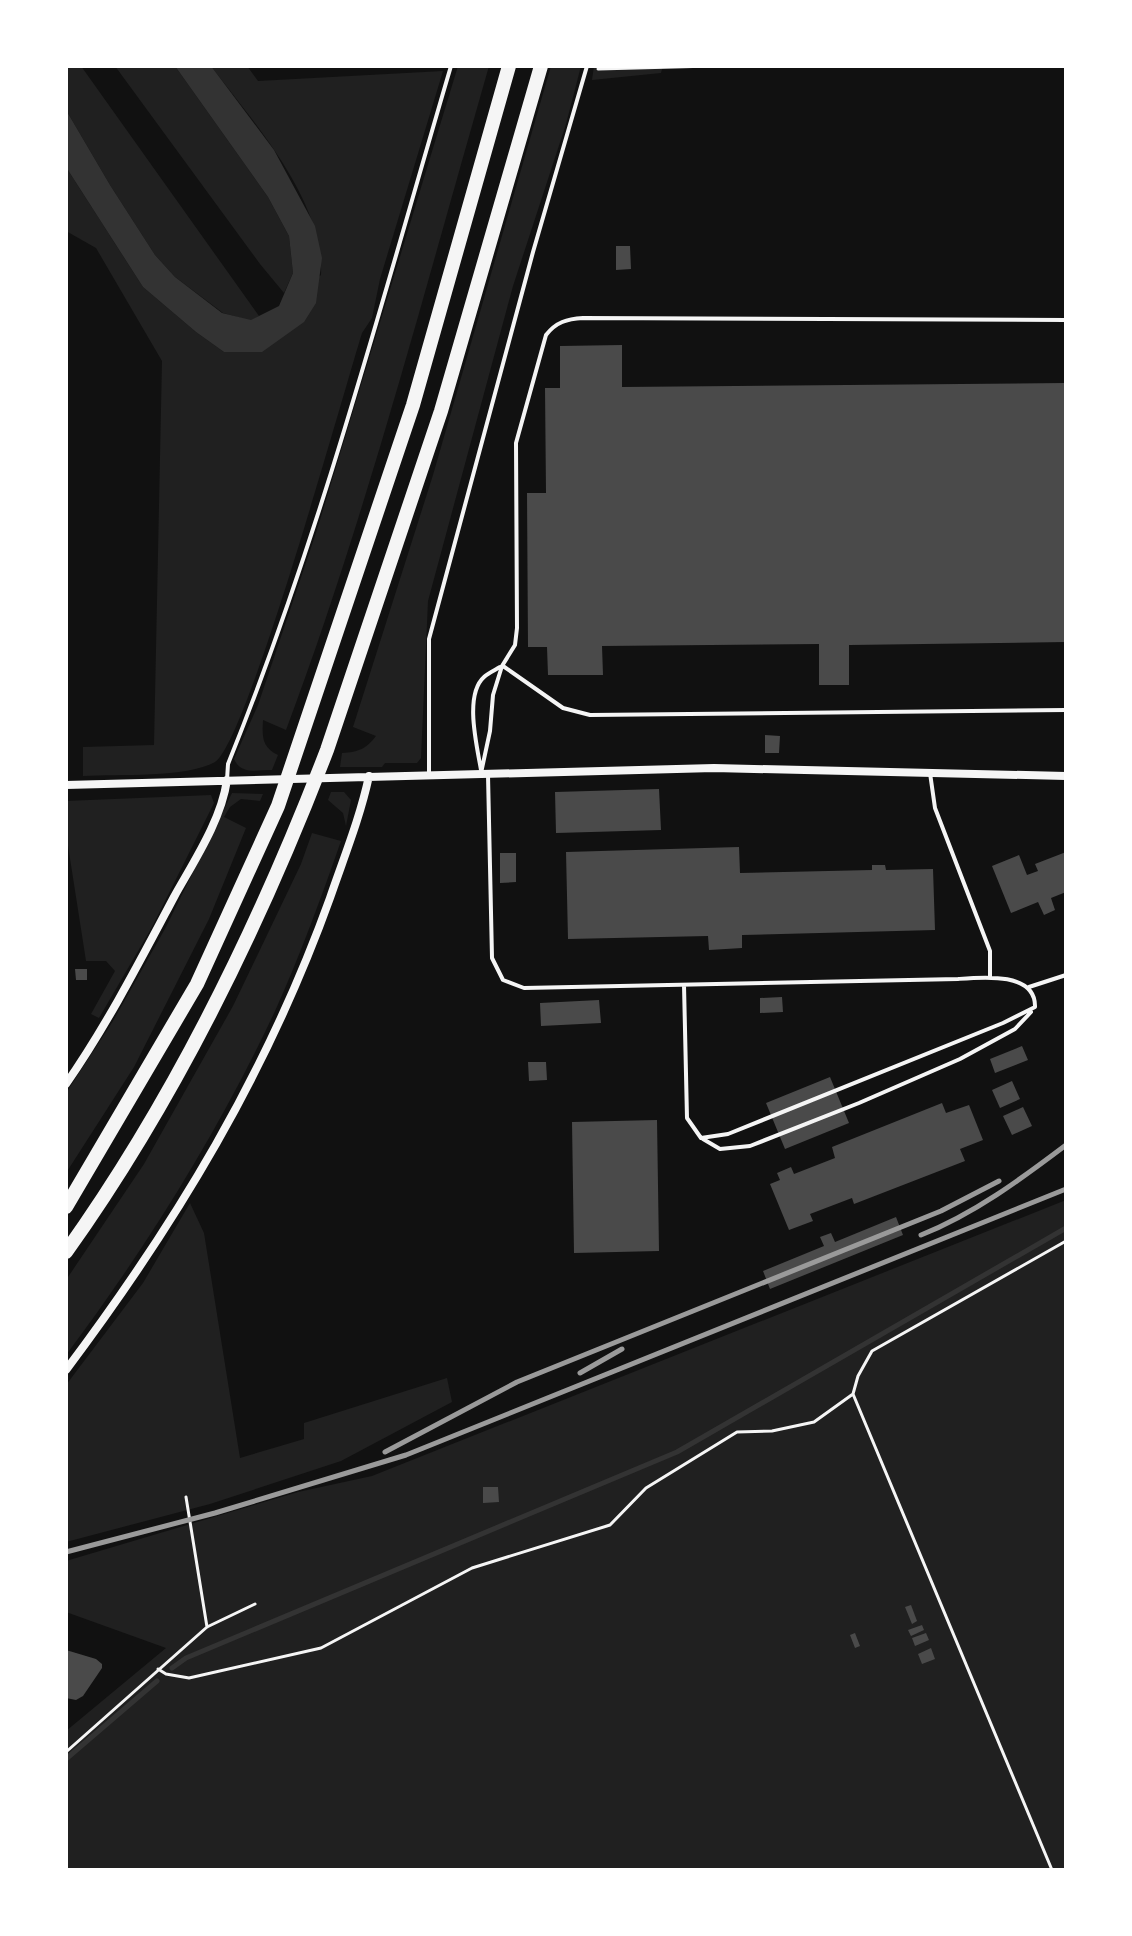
<svg xmlns="http://www.w3.org/2000/svg" width="1132" height="1936" viewBox="0 0 1132 1936" font-family="'Source Serif 4',serif">
  <style>
    .green { fill: #202020 }
    .water { fill: #333 }
    .lines { fill: none; stroke-linecap: round; stroke-linejoin: round }
    .stream { stroke: #333; stroke-width: 5 }
    .building { fill: #4a4a4a }
    .path { stroke: #f5f5f5; stroke-width: 3 }
    .service { stroke: #f5f5f5; stroke-width: 4 }
    .minor { stroke: #f5f5f5; stroke-width: 8 }
    .primary { stroke: #f5f5f5; stroke-width: 14 }
    .rail { stroke: #9a9a9a; stroke-width: 5 }
  </style>
  <rect width="100%" height="100%" fill="#111"/>
  <path class="green" d="M66,66H81L259,316L251,321L223,313L175,277L155,255L110,185L66,110Z
    M115,66H175L268,197L289,236L293,273L284,293L260,264Z
    M211,66H247L258,81L443,71L380,279L372,318L362,333C344,391 247,742 215,762C187,778 118,774 83,776V747L154,745L162,361L96,248L66,231V167L143,287L196,332L224,352L321,275C324,200 254,123 211,66Z
    M458,66H489C425,288 367,514 286,730L263,720C262,737 262,747 278,755L272,770C257,770 241,775 234,759L258,705L316,533Z
    M551,66H581L566,124L513,286L428,601L421,758L417,763H385L382,767H340L342,753C359,752 366,749 376,736L353,727L433,475Z
    M594,66H663L661,73L592,80Z
    M331,792H344L351,800L346,826L343,813L328,800Z
    M232,793L263,794L260,801L241,799L230,807L224,817L246,828L209,919L134,1067L66,1173V1093L113,1021L166,927Z
    M211,795L214,803L152,927L99,1018L91,1014L115,971L106,961H86L66,833V801Z
    M312,833L341,841C321,898 300,956 275,1011C218,1133 146,1248 66,1355V1280L144,1164L233,1006L301,864Z
    M1066,1200V1870H66V1731L166,1648L66,1612V1561L298,1492L372,1476Z
    M190,1203L204,1233L240,1458L304,1439V1423L447,1378L452,1402L341,1461L210,1504L66,1542V1385L143,1283Z"/>
  <path class="water" d="M175,66H211L274,150L315,226L322,258L316,303L304,322L262,352H224L196,332L143,287L66,167V110L110,185L155,255L175,277L222,313L251,320L279,306L293,273L289,236L268,197Z"/>
  <g class="lines">
    <path class="stream" d="M172,1668L186,1658L677,1452L1066,1228
      M66,1759L157,1681"/>
  </g>
  <path class="building" d="M616,246H630L631,269L616,270Z
    M622,345V387L1066,383V642L849,645V685H819V644L602,646L603,675H548L547,647H528L527,493H546L545,388H560V346Z
    M765,735L780,736L779,753H765Z
    M659,789L661,830L556,833L555,792Z
    M739,847L740,873L872,870V865H885L886,870L933,869L935,930L742,935V948L709,950L708,936L568,939L566,852Z
    M1066,852V892L1051,898L1055,910L1044,915L1038,902L1011,913L992,866L1019,855L1027,875L1038,871L1035,864Z
    M500,853H516V882L500,883Z
    M75,969H87V980H76Z
    M782,997L783,1012L760,1013V998Z
    M599,1000L601,1023L541,1026L540,1003Z
    M1022,1046L1028,1060L995,1073L990,1059Z
    M528,1062H546L547,1080L529,1081Z
    M830,1077L849,1123L785,1149L766,1103Z
    M1012,1081L1020,1099L1000,1108L992,1090Z
    M942,1103L946,1113L969,1105L983,1140L960,1149L965,1161L854,1204L852,1198L810,1214L813,1221L789,1230L770,1184L780,1180L777,1173L791,1167L794,1174L835,1158L832,1147Z
    M1023,1107L1032,1126L1012,1135L1003,1116Z
    M657,1120L659,1251L574,1253L572,1122Z
    M896,1217L903,1235L770,1289L763,1271L824,1246L820,1237L831,1233L835,1242Z
    M483,1487H498L499,1502L483,1503Z
    M911,1605L917,1621L912,1624L905,1607Z
    M922,1625L924,1630L911,1636L908,1630Z
    M855,1633L860,1646L855,1648L850,1635Z
    M926,1633L929,1640L915,1646L912,1638Z
    M931,1648L935,1659L922,1664L918,1654Z
    M66,1650L96,1659L102,1664V1668L83,1696L76,1700L66,1698Z"/>
  <g class="lines">
    <path class="path" d="M598,69L712,66
      M853,1394L1052,1870
      M186,1497L207,1627
      M158,1669L166,1674L189,1678L321,1648L472,1568L610,1525L646,1488L737,1432L772,1431L814,1422L853,1394L858,1376L872,1351L1066,1241
      M66,1752L207,1627L255,1604"/>
    <path class="service" d="M503,666L563,708L590,715L1066,710
      M481,770C477,746 464,695 484,677C488,673 495,670 500,667
      M481,773L490,731L493,695L502,666L515,645L517,628L516,443L546,335C556,322 567,319 583,318L1066,320
      M930,773L935,808L990,951V976
      M429,774V639L533,252L587,66
      M488,775L492,958L503,980L524,988L958,979C983,977 1036,972 1035,1007L1003,1023L728,1134L701,1138L687,1118L684,985
      M227,780L228,764C320,537 382,300 451,66
      M1029,987L1066,975
      M703,1139L720,1149L750,1146L859,1103L960,1059L1015,1029L1031,1012"/>
    <path class="minor" d="M66,785L714,768L1066,776
      M66,1084C107,1025 140,961 174,897C194,861 221,821 227,780
      M66,1370C177,1222 267,1073 330,898C344,857 360,818 369,776"/>
    <path class="primary" d="M66,1207L197,984L278,806L413,405L509,66
      M66,1252C176,1098 259,927 327,750L441,411L541,66"/>
    <path class="rail" d="M921,1235C974,1214 1021,1179 1066,1145
      M580,1373L622,1349
      M385,1452L517,1382L941,1211L999,1181
      M66,1552L215,1513L406,1455L1066,1189"/>
  </g>
  <rect width="1132" height="1936" fill="none" stroke="#ffffff" stroke-width="136"/>
</svg>
